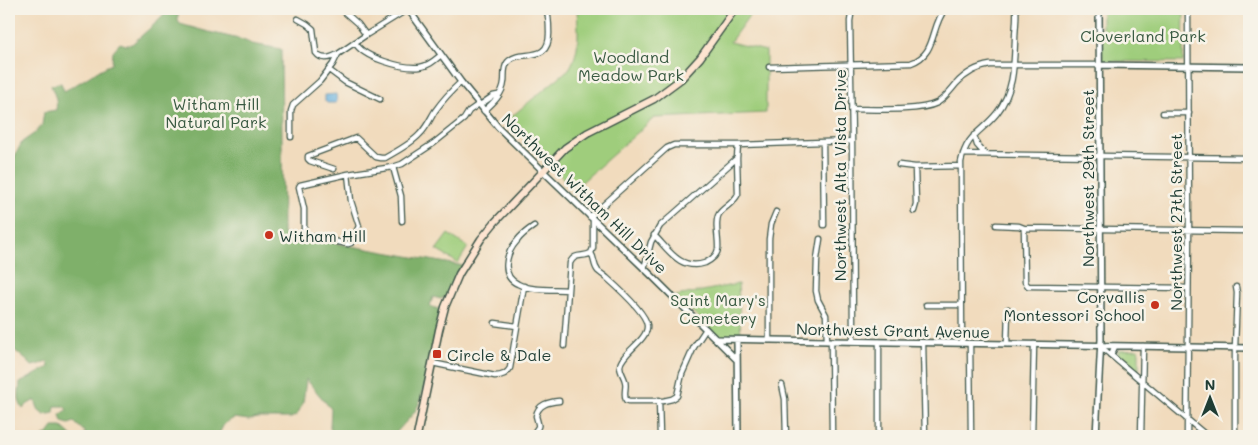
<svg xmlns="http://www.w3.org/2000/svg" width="1258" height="445" viewBox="0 0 1258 445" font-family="Mali,sans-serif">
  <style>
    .green { fill: #9fcd7b; stroke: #5f8558 }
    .forest { fill: #7fb06b; stroke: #4f7650 }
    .water { fill: #67b1df; stroke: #43778a }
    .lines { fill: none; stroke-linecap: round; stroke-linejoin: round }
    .minor-casing { stroke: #3e5549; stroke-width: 7 }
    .tertiary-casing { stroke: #3e5549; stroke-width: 8 }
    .secondary-casing { stroke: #3e5549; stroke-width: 9 }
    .minor { stroke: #fff; stroke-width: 4.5 }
    .tertiary { stroke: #fff; stroke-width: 5 }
    .secondary { stroke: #fde4d0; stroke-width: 6 }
    .poi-dot { fill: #c8321e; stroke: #f7f3e8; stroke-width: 2 }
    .labels { text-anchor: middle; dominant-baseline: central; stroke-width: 5; stroke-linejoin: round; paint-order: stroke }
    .park-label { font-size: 16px; fill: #395a42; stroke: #f7f3e8 }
    .street-label { font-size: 16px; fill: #1f3d34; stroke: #f7f3e8 }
    .poi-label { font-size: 16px; fill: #1f3d34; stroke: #f7f3e8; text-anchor: start }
  </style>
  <rect width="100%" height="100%" fill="#f7f3e8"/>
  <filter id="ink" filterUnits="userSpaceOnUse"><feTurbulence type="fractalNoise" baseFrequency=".02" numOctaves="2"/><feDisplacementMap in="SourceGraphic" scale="10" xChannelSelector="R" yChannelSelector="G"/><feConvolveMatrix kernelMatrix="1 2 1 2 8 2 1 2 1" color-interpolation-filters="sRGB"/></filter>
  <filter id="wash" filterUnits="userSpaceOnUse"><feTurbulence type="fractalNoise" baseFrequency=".0096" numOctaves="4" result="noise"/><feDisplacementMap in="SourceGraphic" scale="20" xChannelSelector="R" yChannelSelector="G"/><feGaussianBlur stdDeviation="1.12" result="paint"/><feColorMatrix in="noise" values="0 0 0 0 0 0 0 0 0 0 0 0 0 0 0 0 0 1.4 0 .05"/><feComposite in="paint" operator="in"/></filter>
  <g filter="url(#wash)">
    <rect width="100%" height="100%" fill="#f1dbbd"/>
    <path class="green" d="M577,9H754L730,42L766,51V113L654,118L574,189L506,121L569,69C581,50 578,30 577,9Z
      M1102,9H1184L1183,62L1102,61Z
      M448,234L468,247L458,263L436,250Z
      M738,284L741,337H719L676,296Z
      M1138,349L1139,352V369L1138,371L1136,372L1118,356V351L1120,350Z"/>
    <path class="forest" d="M173,9L178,10V21L180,24L205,31L243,40L252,44L281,49L283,234L464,266L450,295L441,299L433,297L430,306L444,311L432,363L419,404L414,413L393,436H334L330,427L331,409L306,379L303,403L297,415L291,418H258L249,420L234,418L224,424L218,436H82V435L86,433L74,422L69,424L62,422L60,415L67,410L64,406H55L54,413L44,415L39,411L35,400L28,404L23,409C17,400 19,393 20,383L49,367L48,362L32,366C25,358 17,353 9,345V263L10,261L9,254V216L17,199L14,194L9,200V168L22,142L35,133L42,125L44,112L56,110C58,99 54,95 51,85L61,83L64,91C81,83 95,71 112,64L113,51L120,43L126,45L132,44L157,22L166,13Z
      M53,427H62L72,436H43L47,435Z"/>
    <path class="water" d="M336,94L337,101L336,103H327L325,101V95Z"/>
  </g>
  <g filter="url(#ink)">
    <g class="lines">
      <defs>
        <path id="minor" d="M341,9L358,24L366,35
          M810,9L813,11
          M852,9L850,21L852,141L853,341
          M298,19L307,24L313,29L316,53C322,61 331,58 338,54
          M355,42C362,58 404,69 420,67C429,66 435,60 441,55
          M769,67L911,63C937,54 930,28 945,9
          M329,70L345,82L380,99
          M480,105L493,96L498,95
          M851,109C872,109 919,112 937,103C945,98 950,91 956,84C965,74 977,67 990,65H1099
          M484,111C493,103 503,94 504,82C505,76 503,69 507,63C518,47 550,67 549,32C549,24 549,16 546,9
          M1163,113H1189
          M974,135L977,145L984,153
          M291,137V111L293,105L320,81L333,64L338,54L366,35L408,9
          M823,142L824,225
          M963,154L1249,158
          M899,165L915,167L961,166
          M393,167L401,196L402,221
          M334,169L310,161L308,159V156L356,138L376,157L381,158H385C397,151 411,144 420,134C427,127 430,119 435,111C442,101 451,91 461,82
          M348,174L351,201L359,226L351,243L348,244L308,236L305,234L304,231V209L299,187L300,185L348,174L393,167L402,164L434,143L464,119L469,111L479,104
          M914,211L916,204L915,167
          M590,217L667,148L674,145H738L852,141
          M593,220V248L591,253C595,259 593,265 598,271C600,273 604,275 607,278C616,286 646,313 647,325C649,340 621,353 620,366C620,372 624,376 625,381C627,387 623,393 626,400L629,401H663L672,399L677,396L682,374L694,347L706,329
          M996,225L1019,226L1024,228L1249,231
          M534,226C528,230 521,235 517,241C506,253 500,276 518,284C531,291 553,289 568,290
          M1024,228L1025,282L1028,286L1188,288
          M654,235C669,250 680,271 705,263C711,260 717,256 718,249C719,239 714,222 719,214C724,207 733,204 738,194L737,158
          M820,239L817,259L816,291L818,300L826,315L827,341
          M644,269L651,242L660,226L737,158L738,145
          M926,305H961
          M495,323L517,326
          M769,340V239L771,224L776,212
          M831,341L832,436
          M923,343L925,436
          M962,343L961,162C967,134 981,133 997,113C1014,91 1014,66 1015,40C1015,29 1017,19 1016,9
          M970,344L971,436
          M1007,344L1008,309
          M564,346L570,263C575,252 583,258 591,253
          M1100,346L1207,436
          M432,363L495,376C502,376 507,374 510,368L524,286
          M782,385L785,399L786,436
          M659,400L660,436
          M532,436C539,424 540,430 536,416C538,404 549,402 559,401
          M879,436V342
          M1032,436L1034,344
          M1141,436L1143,346
          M1187,436L1189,231L1188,9
          M1235,436V348L1237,293L1236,287"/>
        <path id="tertiary" d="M408,9L461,82L498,127L543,171L650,274L737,360
          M1099,65L1249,67
          M717,339L1249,348
          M737,340L738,436
          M1111,355L1115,346
          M1096,436L1101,339L1099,9"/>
        <path id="secondary" d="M417,436L439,330L445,307L459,274L481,239L495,222L565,148L587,133L654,99L681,79L700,58L735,9"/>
      </defs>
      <use href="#minor" class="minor-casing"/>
      <use href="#tertiary" class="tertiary-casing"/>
      <use href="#secondary" class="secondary-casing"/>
      <use href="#minor" class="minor"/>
      <use href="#tertiary" class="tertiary"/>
      <use href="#secondary" class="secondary"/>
    </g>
  </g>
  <g class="poi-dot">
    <circle cx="269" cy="235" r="5"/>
    <circle cx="1155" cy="305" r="5"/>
    <rect x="432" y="349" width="10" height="10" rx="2.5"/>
  </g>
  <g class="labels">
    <g class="park-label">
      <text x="1143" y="35">Cloverland Park</text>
      <text x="631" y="56">Woodland<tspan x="631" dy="18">Meadow Park</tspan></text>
      <text x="216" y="103">Witham Hill<tspan x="216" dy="18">Natural Park</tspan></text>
      <text x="718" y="299">Saint Mary's<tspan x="718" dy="18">Cemetery</tspan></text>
    </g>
    <g class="street-label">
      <text transform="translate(839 175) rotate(-90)">Northwest Alta Vista Drive</text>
      <text transform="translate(1087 178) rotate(-90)">Northwest 29th Street</text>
      <text transform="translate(585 193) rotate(44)">Northwest Witham Hill Drive</text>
      <text transform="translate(1175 222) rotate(-90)">Northwest 27th Street</text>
      <text transform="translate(893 330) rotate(1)">Northwest Grant Avenue</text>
    </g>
    <g class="poi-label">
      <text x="279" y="235">Witham Hill</text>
      <text x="1145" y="296" text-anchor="end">Corvallis<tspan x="1145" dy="18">Montessori School</tspan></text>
      <text x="447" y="354">Circle &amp; Dale</text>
    </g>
  </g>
  <rect width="1258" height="445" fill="none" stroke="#f7f3e8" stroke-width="30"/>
  <g transform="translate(1210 398)" stroke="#f7f3e8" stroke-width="4" paint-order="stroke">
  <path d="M0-4L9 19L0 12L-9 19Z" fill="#1f3d34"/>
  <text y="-8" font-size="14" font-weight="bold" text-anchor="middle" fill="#1f3d34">N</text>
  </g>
</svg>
